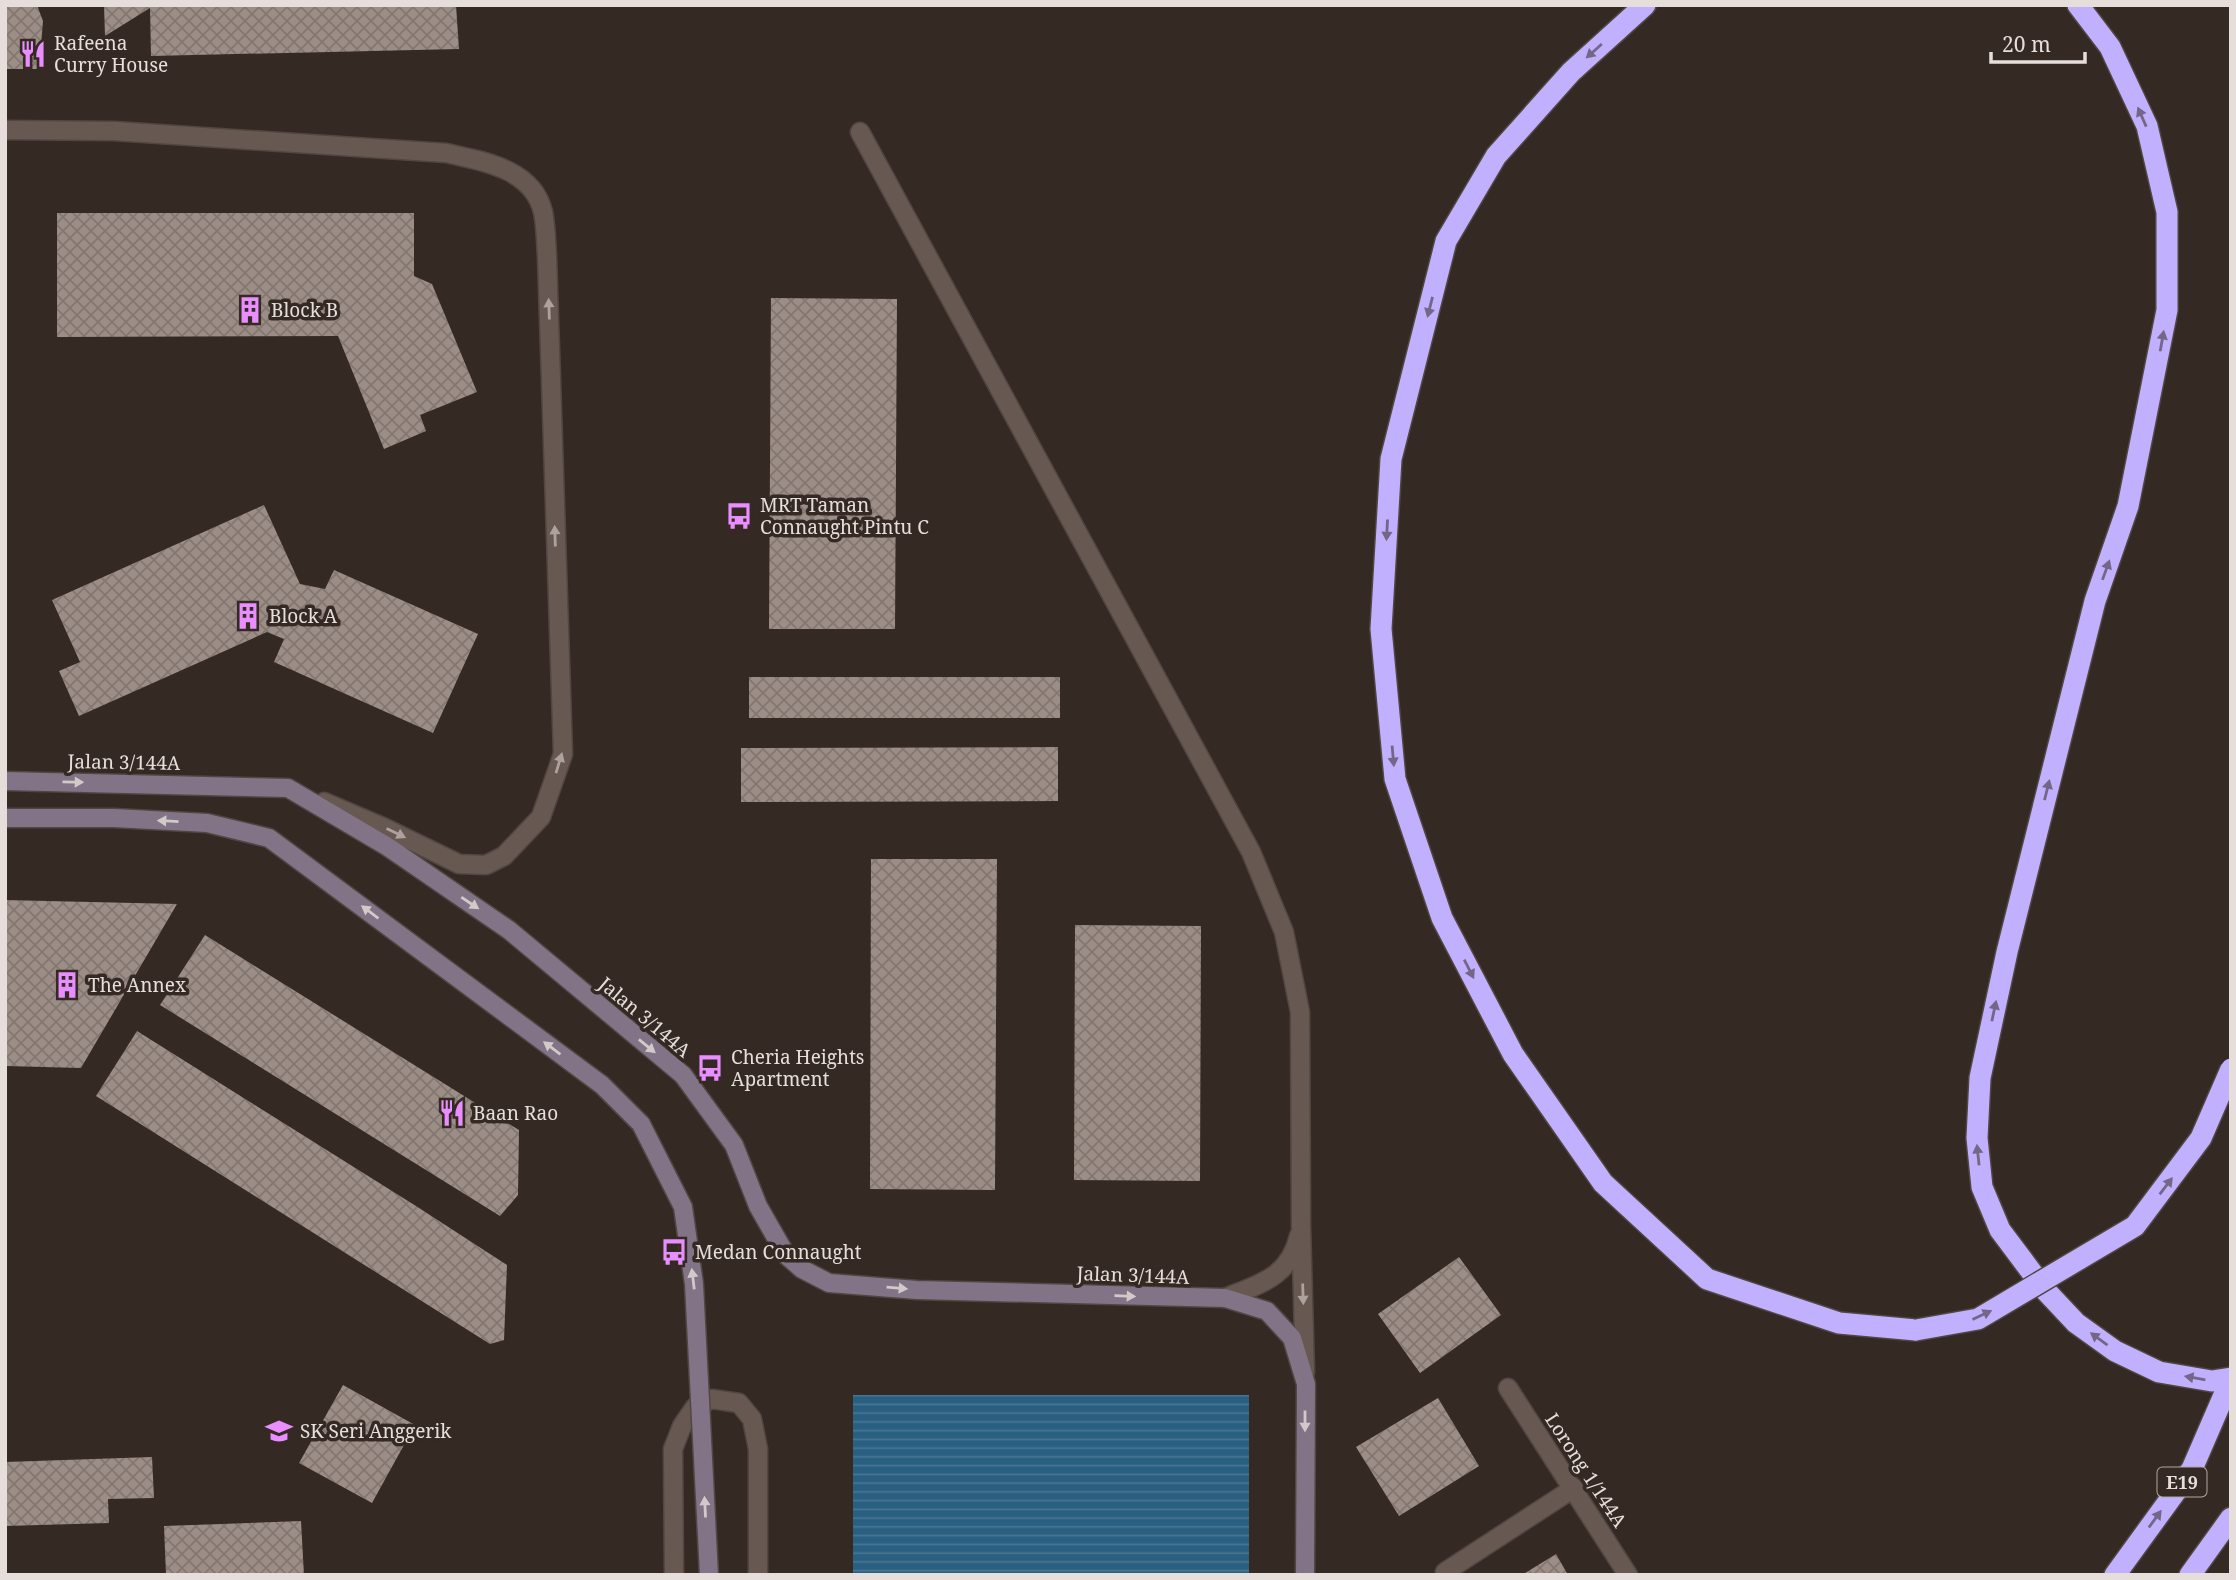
<svg xmlns="http://www.w3.org/2000/svg" width="2236" height="1580" viewBox="0 0 2236 1580" font-family="'Noto Serif',serif">
  <style>
    .water { fill: url(#water-rules) }
    .building { fill: url(#building-cross-hatch) }
    .lines { fill: none; stroke-linecap: round; stroke-linejoin: round }
    .street-casing { stroke: #514642; stroke-width: 21 }
    .secondary-casing { stroke: #514642; stroke-width: 21 }
    .highway-casing { stroke: #514642; stroke-width: 24 }
    .street { stroke: #675952; stroke-width: 18 }
    .secondary { stroke: #827386; stroke-width: 18 }
    .highway { stroke: #c0b0fe; stroke-width: 21 }
    .secondary-bridge-casing { stroke: #514642; stroke-width: 21; stroke-linecap: butt }
    .highway-bridge-casing { stroke: #514642; stroke-width: 24; stroke-linecap: butt }
    .secondary-bridge { stroke: #827386; stroke-width: 18 }
    .highway-bridge { stroke: #c0b0fe; stroke-width: 21 }
    .oneway { fill: #746686 }
    .oneway2 { fill: #ada29d }
    .oneway3 { fill: #d2c9c9 }
    .labels { text-anchor: middle; dominant-baseline: central; stroke-width: 7; stroke-linejoin: round; paint-order: stroke }
    .shield { fill: #352923; stroke: #b1a8a3; stroke-width: 2 }
    .shield-label { font-size: 18px; font-weight: bold; fill: #e6deda }
    .poi-label { font-size: 19px; fill: #e6deda; stroke: #352923; text-anchor: start }
    .street-label { font-size: 19px; fill: #e6deda; stroke: #352923 }
  </style>
  <defs>
    <pattern id="water-rules" width="6" height="5" patternUnits="userSpaceOnUse" patternTransform="scale(1.75)"><rect width="6" height="5" fill="#295f80"/><path d="M0 2.5h6" fill="none" stroke="#487691"/></pattern>
    <pattern id="building-cross-hatch" width="8" height="8" patternUnits="userSpaceOnUse" patternTransform="scale(1.75)"><rect width="8" height="8" fill="#9c8d86"/><path d="M0 0l8 8M0 8l8-8" fill="none" stroke="#827771"/></pattern>
  </defs>
  <rect width="100%" height="100%" fill="#352923"/>
  <path class="water" d="M853,1395H1249V1575H853Z"/>
  <path class="building" d="M5,5H37L43,21L39,69H5Z
    M104,5H456L459,49L151,56L150,8L105,36Z
    M57,213H414V276L432,284L477,392L420,415L426,431L384,449L338,336L57,337Z
    M771,298L897,299L895,629H769Z
    M264,505L300,584L325,589L334,570L478,634L433,733L274,662L284,639L267,632L79,716L59,671L80,662L52,600Z
    M749,677H1060V718H749Z
    M1058,747V801L741,802V748Z
    M871,859H997L995,1190L870,1189Z
    M5,900L177,904L81,1068L5,1066Z
    M1075,925L1201,926L1200,1181L1074,1180Z
    M205,935L519,1130L518,1195L500,1216L160,1005Z
    M137,1031L416,1206L507,1265L504,1340L490,1344L96,1096Z
    M1459,1257L1501,1315L1420,1373L1378,1314Z
    M343,1385L415,1425L372,1503L299,1463Z
    M1438,1398L1479,1466L1399,1516L1356,1447Z
    M152,1457L154,1498L108,1499L109,1523L5,1526V1462Z
    M301,1521L304,1575H166L164,1526Z
    M1556,1554L1568,1575H1522Z"/>
  <g class="lines">
    <defs>
      <path id="street" d="M5,130L114,131L446,153C483,161 533,169 543,212C546,226 546,242 547,256L563,754L541,817L504,856L486,865L459,864L385,828L324,802
        M860,132L1251,852L1284,932L1300,1012L1301,1226L1305,1372
        M1225,1298C1259,1284 1289,1278 1299,1236
        M1508,1388L1628,1575
        M1445,1572L1574,1488
        M674,1575L673,1449L682,1426L695,1407L712,1399L739,1403L752,1419L758,1449V1575"/>
      <path id="secondary" d="M5,781L288,788L388,847L509,930L683,1075L734,1145L758,1206L786,1255L802,1269L829,1283L917,1290L1225,1298L1267,1311L1292,1338L1306,1384L1305,1575
        M5,818H114L207,823L269,838L602,1085L641,1124"/>
      <path id="highway" d="M1645,5L1571,72L1496,156L1446,241L1391,459L1381,629L1395,779L1442,918L1513,1054L1603,1183L1707,1279L1839,1323L1916,1330
        M2078,5L2110,47L2147,126L2167,212V310L2128,506L2095,601L2007,952L1980,1078L1977,1138L1982,1187L2000,1230L2045,1290L2076,1323L2115,1351L2159,1372L2212,1381L2231,1378
        M2115,1575L2192,1469L2231,1379
        M2190,1575L2231,1518"/>
    </defs>
    <use href="#street" class="street-casing"/>
    <use href="#secondary" class="secondary-casing"/>
    <use href="#highway" class="highway-casing"/>
    <use href="#street" class="street"/>
    <use href="#secondary" class="secondary"/>
    <use href="#highway" class="highway"/>
    <defs>
      <path id="secondary-bridge" d="M641,1124L683,1207L694,1284L709,1575"/>
      <path id="highway-bridge" d="M1916,1330L1978,1319L2135,1226L2201,1138L2231,1069"/>
    </defs>
    <use href="#secondary-bridge" class="secondary-bridge-casing"/>
    <use href="#highway-bridge" class="highway-bridge-casing"/>
    <use href="#secondary-bridge" class="secondary-bridge"/>
    <use href="#highway-bridge" class="highway-bridge"/>
  </g>
  <defs><path id="oneway-solid" d="M-6-.8H1V-3.2L6.5 0L1 3.2V.8H-6Z" transform="scale(1.75)"/></defs>
  <g class="oneway">
    <use href="#oneway-solid" transform="translate(1594 51) rotate(138)"/>
    <use href="#oneway-solid" transform="translate(2142 117) rotate(-114)"/>
    <use href="#oneway-solid" transform="translate(1430 307) rotate(104)"/>
    <use href="#oneway-solid" transform="translate(2162 341) rotate(-80)"/>
    <use href="#oneway-solid" transform="translate(1387 530) rotate(93)"/>
    <use href="#oneway-solid" transform="translate(2106 570) rotate(-70)"/>
    <use href="#oneway-solid" transform="translate(1393 756) rotate(85)"/>
    <use href="#oneway-solid" transform="translate(2047 790) rotate(-76)"/>
    <use href="#oneway-solid" transform="translate(1469 969) rotate(63)"/>
    <use href="#oneway-solid" transform="translate(1994 1011) rotate(-78)"/>
    <use href="#oneway-solid" transform="translate(1978 1155) rotate(-96)"/>
    <use href="#oneway-solid" transform="translate(2166 1186) rotate(-53)"/>
    <use href="#oneway-solid" transform="translate(1982 1315) rotate(-25)"/>
    <use href="#oneway-solid" transform="translate(2099 1339) rotate(-144)"/>
    <use href="#oneway-solid" transform="translate(2195 1378) rotate(-170)"/>
    <use href="#oneway-solid" transform="translate(2155 1519) rotate(-54)"/>
  </g>
  <g class="oneway2">
    <use href="#oneway-solid" transform="translate(549 309) rotate(-92)"/>
    <use href="#oneway-solid" transform="translate(555 536) rotate(-92)"/>
    <use href="#oneway-solid" transform="translate(559 763) rotate(-73)"/>
    <use href="#oneway-solid" transform="translate(396 833) rotate(26)"/>
    <use href="#oneway-solid" transform="translate(1303 1294) rotate(88)"/>
  </g>
  <g class="oneway3">
    <use href="#oneway-solid" transform="translate(73 782) rotate(1)"/>
    <use href="#oneway-solid" transform="translate(168 821) rotate(-177)"/>
    <use href="#oneway-solid" transform="translate(470 903) rotate(34)"/>
    <use href="#oneway-solid" transform="translate(370 912) rotate(-143)"/>
    <use href="#oneway-solid" transform="translate(647 1046) rotate(39)"/>
    <use href="#oneway-solid" transform="translate(552 1048) rotate(-143)"/>
    <use href="#oneway-solid" transform="translate(693 1279) rotate(-97)"/>
    <use href="#oneway-solid" transform="translate(897 1288) rotate(5)"/>
    <use href="#oneway-solid" transform="translate(1125 1296) rotate(2)"/>
    <use href="#oneway-solid" transform="translate(1305 1421) rotate(90)"/>
    <use href="#oneway-solid" transform="translate(705 1507) rotate(-93)"/>
  </g>
  <defs>
    <symbol id="restaurant-bare" viewBox="-9 -9 18 18"><path d="M-5-6h1v4h1v-4h1v4h1v-4h1v5L-1.5 .5V6h-2V.5L-5-1ZM5-6V6H3V1.5H1.5Q1.5-4 5-6Z" fill="#e88eff" stroke="#352923" stroke-width="2.5" paint-order="stroke"/></symbol>
    <symbol id="building-bare" viewBox="-9 -9 18 18"><path d="M-4-6H4V6H1V3H-1V6H-4ZM-2.5-4.3h1.7v1.8h-1.7ZM.8-4.3h1.7v1.8H.8ZM-2.5-1h1.7V.8h-1.7ZM.8-1h1.7V.8H.8Z" fill="#e88eff" stroke="#352923" stroke-width="2.5" paint-order="stroke"/></symbol>
    <symbol id="bus-bare" viewBox="-9 -9 18 18"><path d="M-5-6H5V4H4V6H2V4H-2V6H-4V4H-5ZM-3.5-4V0h7V-4ZM-3.5 1.2v1.5H-2V1.2ZM2 1.2v1.5H3.5V1.2Z" fill="#e88eff" stroke="#352923" stroke-width="2.5" paint-order="stroke"/></symbol>
    <symbol id="school-bare" viewBox="-9 -9 18 18"><path d="M0-5L7-2L0 1L-7-2ZM-4 1L0 2.5L4 1V4Q0 6-4 4Z" fill="#e88eff" stroke="#352923" stroke-width="2.5" paint-order="stroke"/></symbol>
  </defs>
  <g fill-rule="evenodd">
    <use href="#restaurant-bare" x="14" y="35" width="38" height="38"/>
    <use href="#building-bare" x="231" y="291" width="38" height="38"/>
    <use href="#bus-bare" x="720" y="497" width="38" height="38"/>
    <use href="#building-bare" x="229" y="597" width="38" height="38"/>
    <use href="#building-bare" x="48" y="966" width="38" height="38"/>
    <use href="#bus-bare" x="691" y="1049" width="38" height="38"/>
    <use href="#restaurant-bare" x="433" y="1094" width="38" height="38"/>
    <use href="#bus-bare" x="655" y="1233" width="38" height="38"/>
    <use href="#school-bare" x="260" y="1412" width="38" height="38"/>
  </g>
  <g class="labels">
    <rect class="shield" x="2157.5" y="1467.5" width="49" height="29" rx="5"/>
    <g class="shield-label">
      <text x="2182" y="1482">E19</text>
    </g>
    <g class="poi-label">
      <text x="54" y="43">Rafeena<tspan x="54" dy="22">Curry House</tspan></text>
      <text x="271" y="310">Block B</text>
      <text x="760" y="505">MRT Taman<tspan x="760" dy="22">Connaught Pintu C</tspan></text>
      <text x="269" y="616">Block A</text>
      <text x="88" y="985">The Annex</text>
      <text x="731" y="1057">Cheria Heights<tspan x="731" dy="22">Apartment</tspan></text>
      <text x="473" y="1113">Baan Rao</text>
      <text x="695" y="1252">Medan Connaught</text>
      <text x="300" y="1431">SK Seri Anggerik</text>
    </g>
    <g class="street-label">
      <text transform="translate(124 762) rotate(1)">Jalan 3/144A</text>
      <text transform="translate(645 1017) rotate(40)">Jalan 3/144A</text>
      <text transform="translate(1133 1275) rotate(2)">Jalan 3/144A</text>
      <text transform="translate(1586 1470) rotate(57)">Lorong 1/144A</text>
    </g>
  </g>
  <rect width="2236" height="1580" fill="none" stroke="#e6deda" stroke-width="14"/>
  <path d="M1991 52v10h94v-10" fill="none" stroke="#e6deda" stroke-width="3.5"/>
  <text x="2002" y="52" font-size="21" fill="#e6deda" stroke="#352923" stroke-width="5" paint-order="stroke">20 m</text>
</svg>
